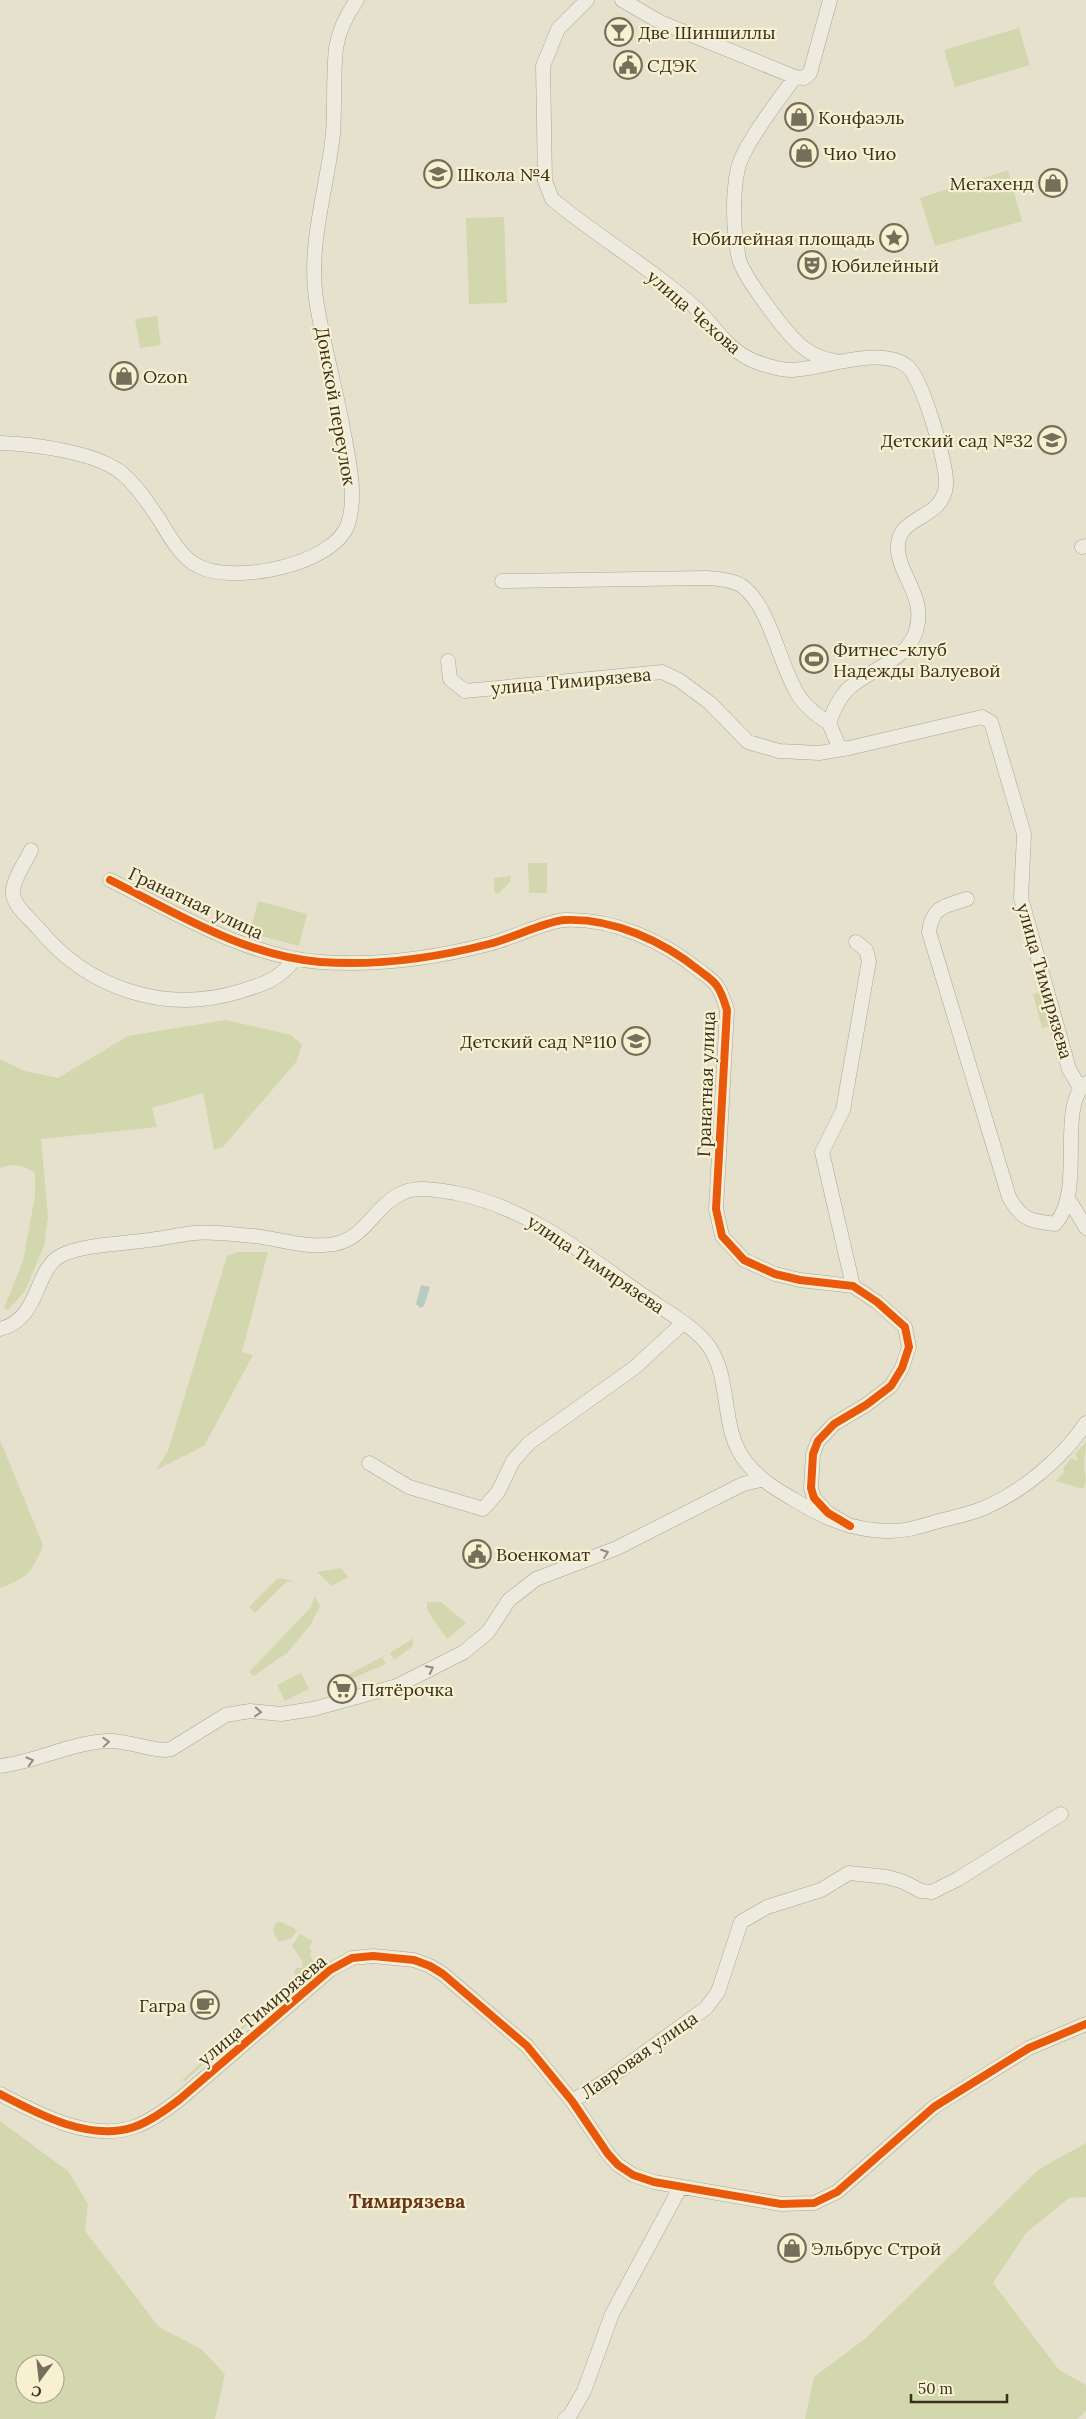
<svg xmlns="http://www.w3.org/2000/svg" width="1086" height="2419" viewBox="0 0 1086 2419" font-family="Lora,serif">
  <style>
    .green { fill: #d2d7ae; fill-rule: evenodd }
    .water { fill: #b8cbc2 }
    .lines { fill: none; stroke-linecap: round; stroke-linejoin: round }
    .minor-casing { stroke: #aba596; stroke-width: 15 }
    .minor { stroke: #edeadf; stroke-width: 14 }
    .cycleway-casing { stroke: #f7f1d2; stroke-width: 11 }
    .cycleway { stroke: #e8590c; stroke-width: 8 }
    .oneway { stroke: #948c7e }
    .labels { text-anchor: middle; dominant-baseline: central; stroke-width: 4.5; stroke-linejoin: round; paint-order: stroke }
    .poi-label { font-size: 18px; fill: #3a2e1d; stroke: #f7f1d2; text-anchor: start }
    .street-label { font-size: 18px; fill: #3a2e1d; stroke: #f7f1d2 }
    .neighbourhood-label { font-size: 19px; font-weight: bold; fill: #68341a; stroke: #f7f1d2 }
  </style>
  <rect width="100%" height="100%" fill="#e6e1cc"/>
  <path class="green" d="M1019,28L1030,65L955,87L944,50Z
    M1008,170L1022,221L935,246L920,198Z
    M504,217L507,303L469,304L466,218Z
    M157,316L161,345L140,348L135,319Z
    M528,863H547V893H529Z
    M511,876L510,882L498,894L494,892V878Z
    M258,901L307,914L299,946L250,933Z
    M1045,991L1054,1025L1042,1028L1033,994Z
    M226,1020L291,1035L302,1045L296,1062L223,1147L214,1150L203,1093L152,1108L157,1127L41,1139L48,1217L44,1246L25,1291L8,1310L4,1308L23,1261L35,1196V1173C24,1165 13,1163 0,1168V1059L25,1071L58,1078L128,1036Z
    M238,1252H268L242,1352L253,1355L204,1446L156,1470L168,1451L227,1256Z
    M0,1440L43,1545C32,1573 27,1578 0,1588Z
    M1086,1442L1084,1466L1086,1482L1083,1489L1056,1481L1064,1472L1063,1469L1071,1458L1077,1461V1457L1075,1454Z
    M341,1568L348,1577L332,1586L317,1572Z
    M278,1578L294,1581L286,1582L255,1613L249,1607Z
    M315,1596L320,1606L311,1624L288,1652L254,1676L249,1672L311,1607Z
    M427,1602H441L466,1623L447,1639L427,1610Z
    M414,1638L412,1647L394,1660L390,1653Z
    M382,1657L386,1664L337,1685H328Z
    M301,1673L309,1689L285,1701L277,1685Z
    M281,1922L297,1930L292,1938L279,1942C275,1936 271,1930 276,1923Z
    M300,1934L313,1941L309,1947L312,1952L310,1954L315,1964L185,2081L182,2080L294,1980L297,1975L294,1974L296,1968H302L303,1962L292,1946Z
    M0,2121L68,2171L88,2204L85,2231L159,2327L201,2349L225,2374L215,2419H0ZM25,2364H55V2394H25Z
    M1086,2143V2197L1069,2198L1026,2233L993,2283L1059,2370L1086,2385V2411L1077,2419H805L814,2377L866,2338L1038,2170Z"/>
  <path class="water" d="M421,1285L430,1287L424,1306L420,1308L416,1304Z"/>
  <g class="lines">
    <defs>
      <path id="minor" d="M587,0L558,29L543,66L545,181L552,199C599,238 653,269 698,310C716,328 729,351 754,361C764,365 781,370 791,370C823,369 881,345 907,366C922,377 948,466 946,485C943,520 901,514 898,544C895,573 929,596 915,634C904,662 867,670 847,690C838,700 833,711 829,723L840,749
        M622,0L660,22L795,77L804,78L810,73L830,0
        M795,77C780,98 744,144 738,168C732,196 733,230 739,259C743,276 789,338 804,348C814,356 823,359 835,361
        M0,443C33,444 93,452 119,471C136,484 147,502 159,519C169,535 180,557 198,566C233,585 334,565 348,524C357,497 349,461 344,434C336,389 323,344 316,299C308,243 327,189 333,134C335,105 333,76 336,48C339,30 347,14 357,0
        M1082,547L1086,546
        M502,581L708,578C719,579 733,580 742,586C769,605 779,662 796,691C803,705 816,715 829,723
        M448,661L450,679L465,691L662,672L679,680L710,703L748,742L779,751L819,753L849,748L982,717L991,722L1024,834L1021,898L1069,1069L1080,1088
        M31,850C26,862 11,881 13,895C15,907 30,919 38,928C87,988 163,1014 238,992C264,984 277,981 295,959
        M110,880C176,913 245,956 320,962C376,966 435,958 489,944C510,939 546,921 565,920C613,918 663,941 700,971C705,975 713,980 717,986C722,993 724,1001 727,1010L716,1209L722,1236L744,1260L775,1274L800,1280L853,1286L877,1302L905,1327L909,1347L902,1368L891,1386L866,1405L834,1424L818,1441L813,1454L811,1488L814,1498L828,1513L850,1526
        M967,899C945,906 932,906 929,932L1009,1197C1022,1220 1030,1221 1055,1224C1086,1191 1056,1108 1086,1083
        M1071,1203L1086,1228
        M853,1286L822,1152L843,1110L869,961L866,950L856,942
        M0,1329C41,1319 34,1268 62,1255C83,1245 118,1244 141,1241C159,1239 177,1235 194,1233C214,1231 235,1235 254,1236C280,1239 308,1249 334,1244C365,1239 375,1205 402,1193C418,1186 439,1190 455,1193C529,1207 587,1256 647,1298C667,1312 697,1328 710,1348C732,1382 720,1430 746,1462C759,1479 774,1488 793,1499C822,1517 851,1530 886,1531C904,1532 922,1526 939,1521C954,1517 970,1514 984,1508C1023,1491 1062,1459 1086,1423
        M369,1463L409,1487L483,1509L498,1492L513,1461L529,1443L634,1368L683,1323
        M0,1766C36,1762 70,1743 107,1741C127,1740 145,1749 165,1750L171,1749L226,1715L250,1711L281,1714L313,1709L397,1686L464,1652L488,1632L509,1600L536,1579L617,1548L743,1484L761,1480
        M0,2094C38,2114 90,2142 134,2127C151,2121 166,2110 180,2099L330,1970L352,1958L373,1956L414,1960L430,1966L443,1974L527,2046L572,2101L608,2154L618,2165L633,2175L654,2182L781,2204L814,2203L837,2192L934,2107L1029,2048L1086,2024
        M572,2101L604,2082L706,2008L718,1992L741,1922L767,1907L821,1890L849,1873L887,1877L904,1882L921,1891L932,1892L958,1879L1061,1814
        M565,2419L570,2415L584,2391L612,2314L680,2188"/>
    </defs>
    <use href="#minor" class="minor-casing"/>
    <use href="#minor" class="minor"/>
    <defs>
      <path id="cycleway" d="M110,880C176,913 245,956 320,962C376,966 435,958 489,944C510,939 546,921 565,920C613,918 663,941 700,971C705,975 713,980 717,986C722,993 724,1001 727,1010L716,1209L722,1236L744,1260L775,1274L800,1280L853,1286L877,1302L905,1327L909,1347L902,1368L891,1386L866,1405L834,1424L818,1441L813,1454L811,1488L814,1498L828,1513L850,1526
        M0,2094C38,2114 90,2142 134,2127C151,2121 166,2110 180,2099L330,1970L352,1958L373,1956L414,1960L430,1966L443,1974L527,2046L572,2101L608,2154L618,2165L633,2175L654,2182L781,2204L814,2203L837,2192L934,2107L1029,2048L1086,2024"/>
    </defs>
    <use href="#cycleway" class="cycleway-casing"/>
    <use href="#cycleway" class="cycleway"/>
  </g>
  <defs><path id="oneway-chevron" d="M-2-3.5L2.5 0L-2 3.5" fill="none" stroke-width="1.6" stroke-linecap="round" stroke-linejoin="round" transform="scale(1.25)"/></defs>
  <g class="oneway">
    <use href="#oneway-chevron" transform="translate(605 1553) rotate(-20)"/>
    <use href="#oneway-chevron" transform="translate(430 1669) rotate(-27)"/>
    <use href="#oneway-chevron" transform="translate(258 1712) rotate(5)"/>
    <use href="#oneway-chevron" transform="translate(106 1742) rotate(-4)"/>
    <use href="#oneway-chevron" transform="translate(30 1761) rotate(-16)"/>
  </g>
  <defs>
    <symbol id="bar-ring" viewBox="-11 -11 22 22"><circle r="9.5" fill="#f7f1d2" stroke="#766d5a" stroke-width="1.5"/><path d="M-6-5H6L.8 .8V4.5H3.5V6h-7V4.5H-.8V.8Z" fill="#766d5a"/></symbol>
    <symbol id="civic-ring" viewBox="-11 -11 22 22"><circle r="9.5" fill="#f7f1d2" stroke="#766d5a" stroke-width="1.5"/><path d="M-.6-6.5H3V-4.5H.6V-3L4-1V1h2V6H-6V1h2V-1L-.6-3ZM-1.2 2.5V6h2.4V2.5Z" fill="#766d5a"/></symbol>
    <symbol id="shop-ring" viewBox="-11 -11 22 22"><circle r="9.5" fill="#f7f1d2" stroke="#766d5a" stroke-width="1.5"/><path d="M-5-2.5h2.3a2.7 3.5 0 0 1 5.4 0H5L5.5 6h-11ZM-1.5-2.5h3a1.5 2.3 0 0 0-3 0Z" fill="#766d5a"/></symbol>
    <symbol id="school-ring" viewBox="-11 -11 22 22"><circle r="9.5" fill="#f7f1d2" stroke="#766d5a" stroke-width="1.5"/><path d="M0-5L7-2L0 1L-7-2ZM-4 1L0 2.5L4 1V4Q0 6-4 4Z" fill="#766d5a"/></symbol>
    <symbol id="sight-ring" viewBox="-11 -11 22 22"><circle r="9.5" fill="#f7f1d2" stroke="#766d5a" stroke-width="1.5"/><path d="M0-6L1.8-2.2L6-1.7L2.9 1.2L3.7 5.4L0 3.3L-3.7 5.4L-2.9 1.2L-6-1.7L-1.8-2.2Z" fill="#766d5a"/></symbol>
    <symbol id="theatre-ring" viewBox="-11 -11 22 22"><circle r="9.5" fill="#f7f1d2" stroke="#766d5a" stroke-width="1.5"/><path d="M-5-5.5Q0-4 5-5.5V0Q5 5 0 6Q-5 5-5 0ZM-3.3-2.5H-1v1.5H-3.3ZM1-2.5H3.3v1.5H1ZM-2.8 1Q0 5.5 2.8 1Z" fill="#766d5a"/></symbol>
    <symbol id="stadium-ring" viewBox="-11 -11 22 22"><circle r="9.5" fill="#f7f1d2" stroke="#766d5a" stroke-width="1.5"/><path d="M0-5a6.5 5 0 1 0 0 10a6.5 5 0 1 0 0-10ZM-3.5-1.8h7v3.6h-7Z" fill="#766d5a"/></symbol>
    <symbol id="supermarket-ring" viewBox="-11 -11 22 22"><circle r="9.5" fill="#f7f1d2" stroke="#766d5a" stroke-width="1.5"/><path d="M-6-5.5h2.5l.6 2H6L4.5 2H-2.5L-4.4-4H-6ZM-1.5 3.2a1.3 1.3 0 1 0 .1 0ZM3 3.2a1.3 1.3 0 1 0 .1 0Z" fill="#766d5a"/></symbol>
    <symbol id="cafe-ring" viewBox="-11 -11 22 22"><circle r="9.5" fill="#f7f1d2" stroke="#766d5a" stroke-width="1.5"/><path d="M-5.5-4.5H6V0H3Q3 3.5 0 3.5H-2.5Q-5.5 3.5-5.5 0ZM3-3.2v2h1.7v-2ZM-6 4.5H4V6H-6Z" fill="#766d5a"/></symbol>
  </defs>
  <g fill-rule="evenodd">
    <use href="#bar-ring" x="603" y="16" width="32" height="32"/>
    <use href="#civic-ring" x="612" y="49" width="32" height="32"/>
    <use href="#shop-ring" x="783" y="101" width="32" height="32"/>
    <use href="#shop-ring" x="788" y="137" width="32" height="32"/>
    <use href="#school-ring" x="422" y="158" width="32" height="32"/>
    <use href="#shop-ring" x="1037" y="167" width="32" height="32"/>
    <use href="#sight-ring" x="878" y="222" width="32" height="32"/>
    <use href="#theatre-ring" x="796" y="249" width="32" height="32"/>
    <use href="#shop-ring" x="108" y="360" width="32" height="32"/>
    <use href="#school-ring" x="1036" y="424" width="32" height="32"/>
    <use href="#stadium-ring" x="798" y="643" width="32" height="32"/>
    <use href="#school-ring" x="620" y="1025" width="32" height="32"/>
    <use href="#civic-ring" x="461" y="1538" width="32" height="32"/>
    <use href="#supermarket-ring" x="326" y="1673" width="32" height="32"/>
    <use href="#cafe-ring" x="189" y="1989" width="32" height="32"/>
    <use href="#shop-ring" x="776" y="2232" width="32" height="32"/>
  </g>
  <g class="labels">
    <g class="poi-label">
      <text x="638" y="32">Две Шиншиллы</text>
      <text x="647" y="65">СДЭК</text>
      <text x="818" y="117">Конфаэль</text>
      <text x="823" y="153">Чио Чио</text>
      <text x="457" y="174">Школа №4</text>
      <text x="1034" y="183" text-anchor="end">Мегахенд</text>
      <text x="875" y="238" text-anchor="end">Юбилейная площадь</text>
      <text x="831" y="265">Юбилейный</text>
      <text x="143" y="376">Ozon</text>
      <text x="1033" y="440" text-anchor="end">Детский сад №32</text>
      <text x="833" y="649">Фитнес-клуб<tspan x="833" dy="21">Надежды Валуевой</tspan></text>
      <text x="617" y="1041" text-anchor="end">Детский сад №110</text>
      <text x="496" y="1554">Военкомат</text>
      <text x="361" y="1689">Пятёрочка</text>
      <text x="186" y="2005" text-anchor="end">Гагра</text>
      <text x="811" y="2248">Эльбрус Строй</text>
    </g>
    <g class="street-label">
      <text transform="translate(694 312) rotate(41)">улица Чехова</text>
      <text transform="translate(336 406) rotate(80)">Донской переулок</text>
      <text transform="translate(571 681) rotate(-5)">улица Тимирязева</text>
      <text transform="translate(196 903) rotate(25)">Гранатная улица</text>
      <text transform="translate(1045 981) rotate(74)">улица Тимирязева</text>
      <text transform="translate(706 1084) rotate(-88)">Гранатная улица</text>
      <text transform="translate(596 1264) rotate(34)">улица Тимирязева</text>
      <text transform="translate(262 2010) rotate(-40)">улица Тимирязева</text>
      <text transform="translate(639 2055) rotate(-35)">Лавровая улица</text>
    </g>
    <g class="neighbourhood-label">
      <text x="407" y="2201">Тимирязева</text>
    </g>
  </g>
  <g transform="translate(40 2379) rotate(195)"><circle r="24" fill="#f7f1d2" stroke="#aba38a"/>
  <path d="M0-4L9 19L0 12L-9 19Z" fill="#766d5a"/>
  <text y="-8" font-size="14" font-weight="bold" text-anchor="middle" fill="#3a2e1d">С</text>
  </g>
  <path d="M911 2394v8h96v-8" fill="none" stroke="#3a2e1d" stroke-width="2.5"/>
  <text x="918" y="2394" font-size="15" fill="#3a2e1d" stroke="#f7f1d2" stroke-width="4" paint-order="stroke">50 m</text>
</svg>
